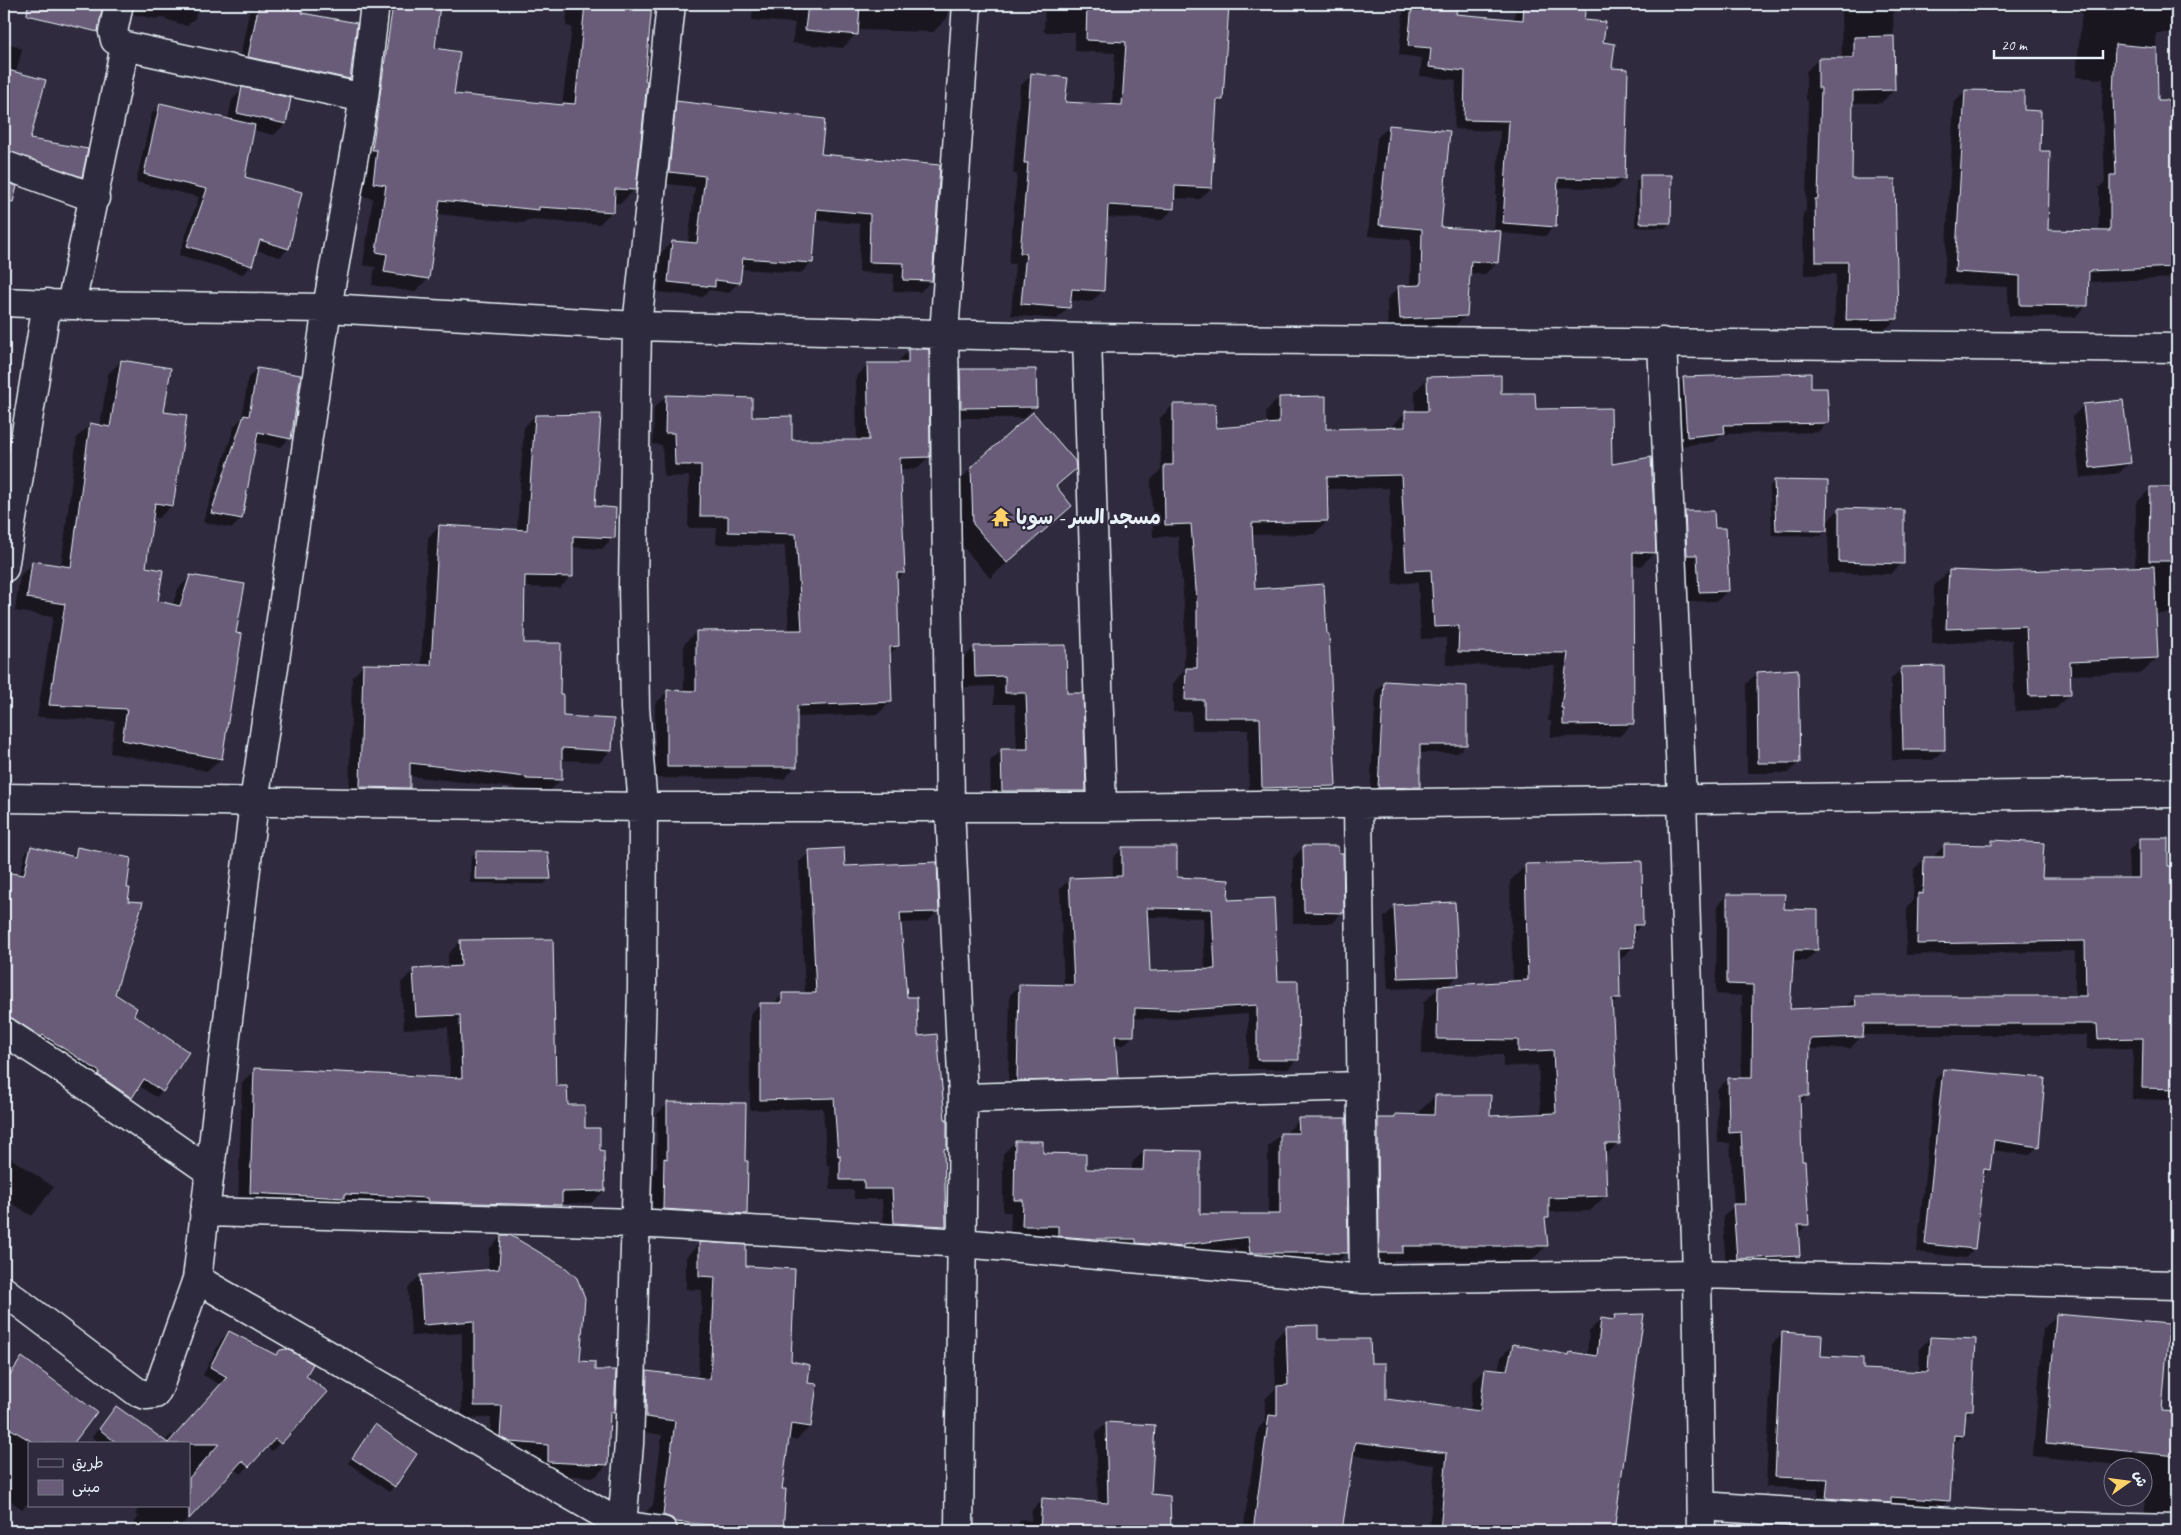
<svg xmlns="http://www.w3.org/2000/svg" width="2181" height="1535" viewBox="0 0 2181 1535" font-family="Caveat,'Playpen Sans Arabic',sans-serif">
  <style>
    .shadow { fill: #0007; fill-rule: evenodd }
    .building { fill: #695c79; stroke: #e8f1f8; fill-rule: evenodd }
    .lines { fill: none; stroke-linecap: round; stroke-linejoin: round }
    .minor-casing { stroke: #e8f1f8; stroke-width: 31 }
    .minor { stroke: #2f2a3d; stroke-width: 28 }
    .labels { text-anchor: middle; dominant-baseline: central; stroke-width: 4; stroke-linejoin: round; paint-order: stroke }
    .poi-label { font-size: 20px; font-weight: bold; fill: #e8f1f8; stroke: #2f2a3d; text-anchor: start }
  </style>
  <rect width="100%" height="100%" fill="#2f2a3d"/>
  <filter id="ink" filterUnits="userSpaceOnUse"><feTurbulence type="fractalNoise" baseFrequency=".02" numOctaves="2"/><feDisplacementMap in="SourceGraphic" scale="10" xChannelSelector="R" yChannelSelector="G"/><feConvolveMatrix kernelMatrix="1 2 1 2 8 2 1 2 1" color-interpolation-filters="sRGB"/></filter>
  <g filter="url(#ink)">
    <path class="shadow" d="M50,4H103L99,19H47Z
      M124,4H199L195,18L187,26L159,17L157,19L127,13Z
      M258,4H269L301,11L300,14L349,78L338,89L238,68L249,12Z
      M382,4H439L434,49L453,95L562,106L572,27L566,26L568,4H654L651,8L634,190L621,203H613V211L599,224L527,220L524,223L437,214L428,279L414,292L372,285L375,267L363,265L373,198L360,196Z
      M753,4H948L947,18L933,32L857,30L856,34L843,48L792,43L795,23L752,20Z
      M1045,4H1227L1222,100L1215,106L1211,188L1200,199L1174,198L1173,209L1162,220L1106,217L1103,291L1091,302L1069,300L1068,308L1057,319L1011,315L1015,264H1009L1017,174H1013L1020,86L1032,75L1064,103L1112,105L1115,53L1075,51V32H1044Z
      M1404,4H1456L1455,15L1514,20L1516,4H1585L1583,21L1602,43L1611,70L1623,179L1614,189L1557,187L1554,226L1545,236L1499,233L1497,263L1485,274L1469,273L1466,315L1454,327L1388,330L1387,299L1399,287H1410L1411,240L1368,236L1377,138L1389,126L1439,228L1494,232L1500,131L1454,129L1456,80L1420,76L1422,58L1399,55Z
      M1841,4H1893L1894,90L1881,103H1851L1850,181L1896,319L1884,331L1834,332L1836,274L1804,275L1803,213L1806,211L1808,100H1806V72L1818,59H1842Z
      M1957,4H2177V33H2156L2157,101H2177V278L2088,282L2087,305L2075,317L2009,316L2008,287L1944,284L1954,103L1965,91L2023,111L2038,152L2047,231L2099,232V188L2105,182L2102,109L2103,79L2076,77L2082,12H1957Z
      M4,41L22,49L16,73L15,152L6,161H4Z
      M243,89L285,124L274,135L253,130L243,177L288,249L280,257L256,250L251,266L243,274L179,255L199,197L136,182L152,113L161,104L228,119L232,100Z
      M677,102L819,155L931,281L920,292L893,291L894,274L859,272L860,224L815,220L811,263L801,273L740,269L739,282L728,293L709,290L703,297L658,292L661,253L672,242L688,243L695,187L659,183L666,113Z
      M1641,176L1670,223L1665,228L1635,227L1636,182Z
      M909,318H928L923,323L905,321Z
      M909,350L929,457L916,469H900L904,573L896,581L898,646L889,655L891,701L878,714L796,717V766L784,779L655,778V704L667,692H684V644L696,632H789L785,546L716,544L717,528H688L689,476L664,477L662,445L653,444L654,408L666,396L751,418L791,441L857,442L856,377L868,365L896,364Z
      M121,361L163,413L171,506L159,518L151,517L144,568L157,602L172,606L178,589L191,576L221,759L208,771L110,753L115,721L37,717L53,617L15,611L20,576L33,563L61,567L77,437L90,425L100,427L108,374Z
      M257,369L290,438L281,447L255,442L241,519L232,528L203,522L235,425L242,418L248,378Z
      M961,370L1035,407L1024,418H950V381Z
      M1428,378L1500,395L1534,410L1611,466L1654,553L1641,566L1632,565L1633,723L1620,736L1551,737V721H1548L1555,666L1446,665V638L1421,639L1418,582L1393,584L1389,488L1326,489L1327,521L1314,534L1251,535L1254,591L1326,635L1335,786L1322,799L1249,800L1248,730H1192L1191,712H1173V683L1184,671L1185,617L1178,536L1153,537L1151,480L1161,470L1160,418L1173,405L1215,429L1267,426L1266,411L1279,398L1325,430L1392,429V426L1405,413L1415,412V391Z
      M1683,378L1810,389L1827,423L1818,432L1723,434L1714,442L1678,446L1674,388Z
      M2084,405L2130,462L2119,473L2080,478L2073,416Z
      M535,416L613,537L602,549L572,547L571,576L560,588L523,587L522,645L559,695L562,717L611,750L600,762L561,760V780L549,791L515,790V788L409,776V788L398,799L349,798L352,677L363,666H421L428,538L440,526L517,531L524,427Z
      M4,443L7,444L4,464Z
      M972,468L1074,469L1055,487L1071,506L990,578L957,540L955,485Z
      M1775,481L1826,531L1821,536L1772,535L1770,486Z
      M2151,488L2177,489V613L2155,614L2157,658L2142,673L2069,675L2070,695L2055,709L2015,711L2012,640L1932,644L1934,586L1949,571L1996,574L2135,568L2136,503Z
      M1839,509L1902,563L1891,574L1829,573L1828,521Z
      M1686,513L1713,529L1728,590L1717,601L1688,602L1686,566L1676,565L1675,524Z
      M974,648L1066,695L1085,791L1074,802H991L990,761L1001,751L1017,750L1015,704H994V686L964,687L963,659Z
      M1902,668L1944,749L1933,760H1892L1891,679Z
      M1757,673L1799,762L1788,773H1747L1746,684Z
      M1384,683L1466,745L1457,753H1419V787L1410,795L1370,796L1376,691Z
      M2140,840L2166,867H2177V1000L2172,1001L2173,1049H2177V1094L2171,1100L2132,1099L2133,1048L2087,1049V1035H1862L1851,1048L1808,1049V1095L1799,1104L1800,1163L1807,1224L1798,1234L1799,1255L1788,1266L1726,1270L1723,1217L1734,1206L1730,1143H1718L1717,1090L1728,1079H1741L1742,996L1716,994L1717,906L1728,895L1783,911L1817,950L1806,961H1792L1789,1010L1844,1008L1856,997H2075V951L1906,955L1907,906L1913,901L1914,869L1925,858H1934V856L1945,845L1988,846L1993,841L2041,880L2129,879L2128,851Z
      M31,847L71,857L78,848L113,995L132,1015L162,1091L156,1097L139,1086L125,1104L4,1023V873L20,876L25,854Z
      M1304,847L1342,912L1332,923H1293V858Z
      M1123,848L1176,879L1227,901L1277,982L1297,1059L1288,1069H1248V1014L1173,1019L1133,1018V1036L1124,1045H1115L1117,1077L1107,1087L1008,1090L1010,995L1020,986H1064L1060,889L1070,879L1113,877V858ZM1146,917L1203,918L1205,970L1149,972Z
      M476,852L549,879L544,884L470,883L471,857Z
      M810,852L938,911L927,922L899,923L906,999L946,1148L943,1151L945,1226L934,1236L884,1233L882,1199H854V1190H830V1165L827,1166L823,1108L750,1110V1014L761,1004H773L783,994H805L799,862Z
      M1526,865L1642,924L1632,934L1633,947L1618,962V999L1611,1006L1618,1143L1604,1157L1605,1196L1590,1211L1548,1212V1217L1544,1221L1547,1245L1531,1261L1394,1260L1386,1268H1364L1363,1135L1378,1119H1391L1395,1115L1420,1116V1111L1435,1096L1489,1118L1541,1115L1538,1065L1503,1067V1055L1422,1054L1423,1003L1439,987L1388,989L1384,917L1395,907L1458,975L1447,987L1513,982L1510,881Z
      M461,941L567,1106L584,1129L604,1191L591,1203L561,1204L548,1217L238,1205L242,1082L255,1070L450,1078L448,1027L404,1029L401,983L413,971L448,968V954Z
      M1944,1070L2038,1146L2029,1155L1992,1150L1989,1169L1982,1176L1974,1249L1965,1258L1917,1252L1935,1079Z
      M668,1104L744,1162L746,1214L735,1225L652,1219L653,1171L657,1167V1114Z
      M1299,1120L1347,1252L1335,1264L1236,1265V1248L1171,1257L1010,1237L1011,1212H1003V1154L1015,1142L1042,1155L1085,1170L1132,1171V1163L1144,1151L1199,1215H1268V1147L1280,1134H1287V1132Z
      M4,1154L54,1187L32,1216L4,1198Z
      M502,1236L578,1362L593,1371L613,1412L608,1417L607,1465L595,1477L536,1474L537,1456L497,1454L489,1449L491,1418H462V1333L411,1336L408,1288L420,1276L488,1271L489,1249Z
      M699,1244L745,1268L790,1362L806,1384L810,1427L796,1440L788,1439L780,1490H785L782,1531H656L646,1528L647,1511L653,1505L662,1435L632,1430L634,1386L648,1372L698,1379L702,1290L686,1289V1257Z
      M1615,1316H1642L1613,1531H1429L1435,1465L1352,1455L1341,1531H1243L1258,1429L1265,1421V1399L1276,1388L1274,1340L1287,1327L1369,1364L1384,1400L1470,1411L1473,1382L1485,1369L1498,1371L1501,1357L1513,1345L1567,1356L1570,1353L1587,1355L1589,1332L1601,1319L1611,1320Z
      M2056,1316L2161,1412L2177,1413V1523L2144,1519L2149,1468L2033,1456L2043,1329Z
      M229,1332L326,1392L272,1451L267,1446L241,1474L234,1468L180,1527L184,1531H129L139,1516L135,1514L140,1506H189V1444H100L92,1437L116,1408L164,1442L171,1435L175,1436L221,1385L203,1375L221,1340Z
      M1783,1334L1820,1357L1861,1370L1919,1373L1920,1348L1930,1338L1972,1410L1964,1418L1963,1435L1952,1446L1948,1500L1938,1511L1817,1508L1818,1489L1766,1487L1772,1344Z
      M23,1359L72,1444H29V1502L22,1509L4,1496V1372L8,1377Z
      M1107,1423L1150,1495L1168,1497L1169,1531H1011L1022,1519L1031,1521L1032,1510L1043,1499L1098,1503L1096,1433Z
      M375,1426L394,1486L389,1492L348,1463Z"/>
    <path class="building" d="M28,4H103L98,32L27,15Z
      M259,4H275L302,10V13L357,23L350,79L248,57Z
      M393,4H440L435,48L460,52L454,94L563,105V103L575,104L585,4H652L645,80L647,81L636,190L615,189L614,212L539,207V210L440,200L429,279L384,272L387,254L376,252L386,185L373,183L377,150H372Z
      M808,4H860L858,35L805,30Z
      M1087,4H1229L1223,100H1217L1212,188L1175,186L1174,209L1108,205L1104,291L1072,289L1070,308L1021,304L1026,253H1020L1028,163H1024L1031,73L1068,78L1065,102L1122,105L1126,42L1086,40Z
      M1412,4H1457L1456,14L1523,20L1524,4H1586L1584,20L1606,22L1603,42L1615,44L1612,68L1628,69L1625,179L1558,178L1556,227L1503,223L1509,121L1464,120L1465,71L1429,67L1431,48L1408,46Z
      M1894,36L1895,90L1853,91L1852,179H1895L1898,319L1846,320L1848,262H1816L1815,199H1818L1821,88H1818V58H1854V37Z
      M2115,44L2157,48L2158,100H2177V267L2089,271L2088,306L2020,305V276L1955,272L1965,90L2024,91V110L2041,111L2040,151H2050L2048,230L2110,231V175H2116L2113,96Z
      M4,69L46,80L30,139L88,149L82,177L4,150Z
      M242,87L291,98L286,124L237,113Z
      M676,101L825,119L821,154L940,165L932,281L903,280L904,263L869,262L870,214L817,209L813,263L743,258L740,283L715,280V287L668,282L672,241L697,243L705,176L669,172Z
      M160,103L255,125L245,177L302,192L289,249L260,240L252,266L187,246L207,189L144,174Z
      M1389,125L1450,131L1441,227L1501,231L1498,263L1471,261L1467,316L1400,319L1398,286L1421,285L1422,229L1379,225Z
      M1640,175H1672L1671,223H1640Z
      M4,182L17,186L13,202L4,201Z
      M908,349H929L930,457L900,458L905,573H897L899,646L890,647L892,702L797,706V767H667V690L696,691V631L802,630L796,534L728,532V516H700L701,465H675L674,433H665L666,395L752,398V417L792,416V440H869L867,363H908Z
      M121,360L171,368L164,412L187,415L173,506L155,503L146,567L163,570L158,601L180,606L190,575L245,584L236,633L242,634L222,759L122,740L127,709L49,705L65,604L27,598L32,561L71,567L90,423L110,427Z
      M257,368L301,375L291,439L258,432L242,519L211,513L244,415L249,416Z
      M960,369H1036L1037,407L961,408Z
      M1811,373V388H1827L1829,423L1724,425L1725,433L1687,437L1683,377Z
      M1501,375V393H1535L1536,409L1611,408L1612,464L1651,457L1656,553L1633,552L1634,724L1563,725V708H1561L1568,653L1458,652L1459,626L1434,627L1431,570L1406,571L1401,475L1327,477L1328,521L1252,523L1255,589L1324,584L1327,634H1329L1336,786L1262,788L1260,718H1204V700H1185L1186,668H1197V603L1191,524L1165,525L1164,465H1173V404H1215L1216,428L1279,423V397L1326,396V429L1405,427V411H1428L1427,377Z
      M2123,400L2131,463L2090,468L2083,404Z
      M1033,412L1075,461L1076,469L1056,486L1072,506L1007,563L973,524L971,467Z
      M601,414L595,506L616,508L615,538L573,536V577L525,576L524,643H561L560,694H563V716L614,719L612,751L562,748V780L526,779V777L410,763V788L360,787L363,664L431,665L439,525L527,530L535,415Z
      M1774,480L1828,481L1827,531L1776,530Z
      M2150,487H2177V561H2149Z
      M1839,508L1904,510V564L1839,562Z
      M1685,511H1714L1715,528H1726L1729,591L1699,592L1697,555H1687Z
      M2154,566L2158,658L2070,662L2071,695L2029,696L2026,626L1946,629L1949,570L1996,572Z
      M1066,645L1067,693H1083L1086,791H1002L1001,749H1028L1026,693H1005V676L975,677L974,646Z
      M1944,666L1945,750H1903L1901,667Z
      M1798,669L1800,763H1758L1757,672Z
      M1384,681L1467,686V745H1420V787L1378,788Z
      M2139,838H2168V866H2177V990H2173L2174,1048H2177V1089L2142,1088L2143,1038L2098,1039L2097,1024H1864L1863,1037L1810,1039L1809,1096H1800L1802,1161H1805L1809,1225H1798L1800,1256L1737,1259L1733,1204H1745L1741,1132L1729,1133L1728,1078H1752L1753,985L1727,984V894H1785L1784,909L1818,910V950H1794L1790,1009L1856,1006L1855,996H2086L2085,941L1917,944L1918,893L1923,894L1924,857H1944V844L1992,845V840L2044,843L2042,878H2139Z
      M31,846L75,857L77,847L131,858L127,888H130L128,901L143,902L115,994L137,1008L134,1015L189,1052L163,1092L144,1079L132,1098L98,1075L100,1072L43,1035L41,1037L12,1018L4,1016V872L24,875Z
      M1303,846H1338L1339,853H1343L1344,913L1304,912Z
      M1122,847H1177V877L1229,880L1228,900L1274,898L1278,981H1298L1299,1060H1257V1005L1184,1010L1135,1008L1134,1036H1115L1118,1078L1017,1081L1019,984L1074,985L1069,878L1122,876ZM1147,908L1212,909L1215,969L1150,971Z
      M844,848L845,866L937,862L939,912L900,913L907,997H917L918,1036L937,1034L945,1119H947V1148L944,1149L946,1226L894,1223L892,1189H864V1180H840V1155L838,1156L834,1098L760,1100V1003H782V993H816L809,850Z
      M476,851L548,852L551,879H475Z
      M1642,861L1643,925H1633L1634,947L1619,948L1620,999H1612L1620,1144H1605L1607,1196L1549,1198V1218H1545L1548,1246H1403V1253H1379L1378,1118H1395V1114L1434,1115L1435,1095H1491L1490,1116L1556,1113L1553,1050L1518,1052V1040L1437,1039L1438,986L1528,980L1525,864Z
      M1455,902L1459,976L1398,978L1394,905Z
      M553,939L556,1086H567L568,1105H585V1128H600V1150L604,1151L605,1191L562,1192V1205L428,1202L427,1198L345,1194V1198L250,1193L254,1068L462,1078L460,1015L416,1017L413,969L461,966L460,940Z
      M1943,1069L2045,1078L2039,1147L1994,1140L1990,1170L1984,1169L1975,1249L1925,1244Z
      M667,1102L746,1103L745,1161H748L747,1214L663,1209L664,1158L667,1159Z
      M1298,1118H1346L1348,1253H1250L1248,1237L1183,1245V1247L1136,1243V1239H1096L1058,1236V1226H1022L1023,1200H1014L1015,1141H1043V1153L1086,1154V1169L1143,1170L1144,1150L1200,1151V1214H1280V1133H1299Z
      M501,1235H510L566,1268L577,1278L585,1298L580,1361L595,1362V1370H616L614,1412H610L608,1465L548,1462V1445L510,1442L500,1437L502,1406H474V1321L423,1325L420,1275L499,1269Z
      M699,1242L746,1245V1266L795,1269L791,1361L810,1365L808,1383L817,1384L811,1427L791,1424L782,1489H786L783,1531L675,1522L672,1518L663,1515L675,1421L646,1417L647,1371L710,1379L715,1277L699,1276Z
      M1644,1314L1614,1531H1440L1447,1453L1355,1442L1342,1531H1253L1269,1415L1277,1416V1386L1288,1385L1286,1326L1318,1325V1339H1370L1371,1363H1386V1399L1480,1411L1485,1368L1507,1370L1513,1344L1569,1355L1570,1352L1597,1356L1601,1318L1614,1320L1615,1315Z
      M2056,1314L2169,1324L2162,1411L2177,1412V1456L2046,1443Z
      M229,1331L276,1355L280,1350L287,1349L313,1364L306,1376L328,1392L281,1444L275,1439L249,1467L242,1461L189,1519V1478L219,1444H118L99,1429L116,1406L168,1443L227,1377L210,1367Z
      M1782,1332L1822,1335L1821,1356L1863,1358V1369L1928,1372L1930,1337L1976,1339L1973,1410H1966L1964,1436L1954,1435L1950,1501L1891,1497V1503L1826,1498L1828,1479L1775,1477Z
      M22,1357L97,1412L73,1444H36L4,1425L11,1416L4,1411V1384Z
      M1106,1422L1155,1425L1151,1494L1170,1496L1171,1531H1040L1042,1498L1108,1503Z
      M375,1424L417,1454L395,1487L352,1458Z"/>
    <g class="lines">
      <defs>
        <path id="minor" d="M119,4L113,32L115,40L125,46
          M4,165L95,198
          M4,302L71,305L327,308L637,326L1087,338L2177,348
          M71,305L125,46L364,98
          M1087,338L1102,807
          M1662,342L1682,799L1697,1274L1701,1531
          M4,568L47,303
          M4,798L643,807H1102L2177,793
          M1358,803L1364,1279
          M4,1031L58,1066L209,1171
          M963,1098L1361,1086
          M204,1212L637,1223L962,1243L1364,1279L1697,1274L2177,1285
          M197,1279L622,1525L629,1444L632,1358L642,988L643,807L635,708L633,586L637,326L671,4
          M4,1291L137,1392L146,1395L155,1394L159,1387L197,1279L254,802L327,308L364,98L375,4
          M1701,1506L1995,1525L2177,1529
          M620,1531L622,1525L663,1531
          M959,1531L963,1098L950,806L944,334L967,4"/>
      </defs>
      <use href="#minor" class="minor-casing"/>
      <use href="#minor" class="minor"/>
    </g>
  </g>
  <defs>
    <symbol id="temple-bare" viewBox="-9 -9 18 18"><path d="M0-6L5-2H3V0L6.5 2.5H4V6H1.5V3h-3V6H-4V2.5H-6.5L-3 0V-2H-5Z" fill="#ffd166" stroke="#2f2a3d" stroke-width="2.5" paint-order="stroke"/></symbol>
  </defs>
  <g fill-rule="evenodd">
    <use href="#temple-bare" x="987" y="503" width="28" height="28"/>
  </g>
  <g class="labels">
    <g class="poi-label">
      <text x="1016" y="517">مسجد السر - سوبا</text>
    </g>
  </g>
  <rect width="2181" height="1535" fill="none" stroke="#2f2a3d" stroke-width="20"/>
  <rect x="10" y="10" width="2161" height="1515" fill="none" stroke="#e8f1f8" stroke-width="2" filter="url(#ink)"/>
  <rect x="28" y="1442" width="162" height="65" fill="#2f2a3d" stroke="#797a88"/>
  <rect x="38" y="1459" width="25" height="8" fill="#2f2a3d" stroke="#797a88"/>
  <text x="72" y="1468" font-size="15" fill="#e8f1f8">طريق</text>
  <rect x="38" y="1480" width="25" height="15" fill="#695c79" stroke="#797a88"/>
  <text x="72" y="1492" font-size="15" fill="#e8f1f8">مبنى</text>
  <g transform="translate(2128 1482) rotate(76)"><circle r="24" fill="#2f2a3d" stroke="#797a88"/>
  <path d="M0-4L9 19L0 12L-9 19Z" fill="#ffd166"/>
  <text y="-8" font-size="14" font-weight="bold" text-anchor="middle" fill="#e8f1f8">ش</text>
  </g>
  <path d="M1994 50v8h109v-8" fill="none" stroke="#e8f1f8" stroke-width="2.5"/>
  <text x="2001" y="50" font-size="15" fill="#e8f1f8" stroke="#2f2a3d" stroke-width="4" paint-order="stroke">20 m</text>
</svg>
